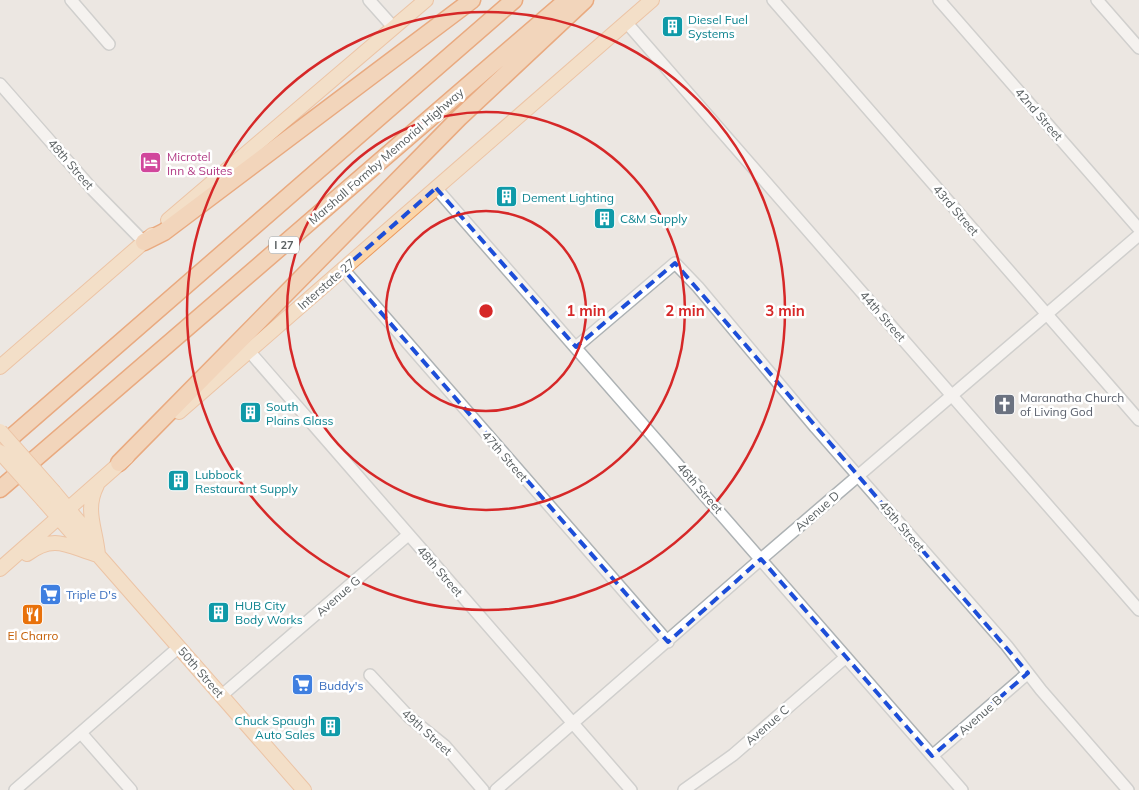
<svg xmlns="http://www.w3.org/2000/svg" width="1139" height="790" viewBox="0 0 1139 790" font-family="Mulish,sans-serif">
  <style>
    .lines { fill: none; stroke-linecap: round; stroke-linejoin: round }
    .minor-casing { stroke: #adb2b4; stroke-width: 14 }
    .major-casing { stroke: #eb995d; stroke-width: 16 }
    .highway-casing { stroke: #e4600a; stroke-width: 19 }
    .minor { stroke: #fff; stroke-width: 11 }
    .major { stroke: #fbd5a8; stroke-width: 14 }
    .highway { stroke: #f8be8d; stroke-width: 16 }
    .major-bridge-casing { stroke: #eb995d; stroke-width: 16; stroke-linecap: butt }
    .major-bridge { stroke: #fbd5a8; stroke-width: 14 }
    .marked { fill: none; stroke: #1d4ed8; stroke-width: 4; stroke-dasharray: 10 6; stroke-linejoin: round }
    .ring { fill: none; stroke: #d62828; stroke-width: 2.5 }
    .labels { text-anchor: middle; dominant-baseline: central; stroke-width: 5; stroke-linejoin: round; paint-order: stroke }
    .shield { fill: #fff; stroke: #8c9091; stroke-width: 1 }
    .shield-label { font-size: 11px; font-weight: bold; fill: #5a6062 }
    .culture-label { font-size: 12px; fill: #0d838f; stroke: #fff; text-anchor: start }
    .street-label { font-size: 12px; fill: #5a6062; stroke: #fff }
    .hotel-label { font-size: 12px; fill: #b23c85; stroke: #fff; text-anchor: start }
    .worship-label { font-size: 12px; fill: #5b616d; stroke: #fff; text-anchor: start }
    .shop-label { font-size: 12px; fill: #366cbe; stroke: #fff; text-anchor: start }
    .food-label { font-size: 12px; fill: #c56008; stroke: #fff }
    .centre { fill: #d62828; stroke: #fff; stroke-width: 2.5 }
    .ring-label { font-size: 15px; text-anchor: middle; font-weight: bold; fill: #d62828; stroke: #fff; stroke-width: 5; stroke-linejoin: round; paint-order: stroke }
  </style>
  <rect width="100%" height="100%" fill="#ece7e2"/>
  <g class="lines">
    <defs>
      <path id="minor" d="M71,0L109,44
        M369,0L394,28
        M773,0L1139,420
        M939,0L1139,229
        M1097,0L1139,48
        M626,22L1139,610
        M0,84L93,190L144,242
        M436,188L962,790
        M343,269L668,642
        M576,347L675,263L698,287L816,428L1007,646L1041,690L1128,790
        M249,351L631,790
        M370,675L409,717L445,746L483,790
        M221,696L408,535
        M81,733L131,790
        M932,756L1028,673
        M15,790L179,647
        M496,790L761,559L1139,235
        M684,790L733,755L846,657"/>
      <path id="major" d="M168,220L426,0
        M0,367L152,235
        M179,412L652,0
        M97,485C84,510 96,529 98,555
        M54,492L94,540
        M44,501L87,550
        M27,554C55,533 69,547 98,555L304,790
        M0,569L127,457"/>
      <path id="highway" d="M144,242L164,232L472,0
        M0,447L514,0
        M119,463L459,118L585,0
        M0,489L567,0"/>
    </defs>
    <use href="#minor" class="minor-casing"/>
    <use href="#major" class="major-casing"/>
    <use href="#highway" class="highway-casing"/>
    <use href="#minor" class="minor"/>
    <use href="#major" class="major"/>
    <use href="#highway" class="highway"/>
    <defs>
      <path id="major-bridge" d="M0,431L54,492
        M0,452L44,501"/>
    </defs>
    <use href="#major-bridge" class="major-bridge-casing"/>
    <use href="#major-bridge" class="major-bridge"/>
  </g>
  <path d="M0 0H1139V790H0ZM436,188L576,347L675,263L1028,673L932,756L761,559L668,642L343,269Z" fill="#ece7e2" fill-opacity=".55" fill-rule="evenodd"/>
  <path class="marked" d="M436,188L576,347L675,263L1028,673L932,756L761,559L668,642L343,269Z"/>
  <g class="ring">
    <circle cx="486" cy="311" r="100"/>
    <circle cx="486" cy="311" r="199"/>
    <circle cx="486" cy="311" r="299"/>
  </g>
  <defs>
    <symbol id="building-square" viewBox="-11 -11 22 22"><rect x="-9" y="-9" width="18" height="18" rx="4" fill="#0f9aa8" stroke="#fff"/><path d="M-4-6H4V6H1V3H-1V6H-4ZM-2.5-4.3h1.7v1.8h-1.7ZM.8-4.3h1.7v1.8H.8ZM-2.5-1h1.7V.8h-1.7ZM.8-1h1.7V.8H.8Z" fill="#fff"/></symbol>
    <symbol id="hotel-square" viewBox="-11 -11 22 22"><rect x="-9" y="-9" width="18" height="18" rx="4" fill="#d1479c" stroke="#fff"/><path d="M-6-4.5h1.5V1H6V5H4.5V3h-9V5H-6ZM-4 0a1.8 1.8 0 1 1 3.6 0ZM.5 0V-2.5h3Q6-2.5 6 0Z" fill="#fff"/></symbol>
    <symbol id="church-square" viewBox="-11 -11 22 22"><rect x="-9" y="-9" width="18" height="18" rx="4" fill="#6b7280" stroke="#fff"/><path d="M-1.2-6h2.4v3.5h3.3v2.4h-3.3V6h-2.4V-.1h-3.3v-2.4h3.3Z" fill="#fff"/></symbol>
    <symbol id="supermarket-square" viewBox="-11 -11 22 22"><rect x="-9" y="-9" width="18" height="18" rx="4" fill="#3f7fe0" stroke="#fff"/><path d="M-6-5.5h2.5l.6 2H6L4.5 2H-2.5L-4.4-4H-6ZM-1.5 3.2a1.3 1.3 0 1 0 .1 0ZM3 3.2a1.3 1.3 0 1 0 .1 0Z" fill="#fff"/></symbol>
    <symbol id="restaurant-square" viewBox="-11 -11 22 22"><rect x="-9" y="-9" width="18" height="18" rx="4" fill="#e8710a" stroke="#fff"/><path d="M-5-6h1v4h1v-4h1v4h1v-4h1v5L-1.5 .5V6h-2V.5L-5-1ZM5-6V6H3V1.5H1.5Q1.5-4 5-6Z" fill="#fff"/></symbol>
  </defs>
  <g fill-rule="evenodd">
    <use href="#building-square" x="660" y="14" width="25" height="25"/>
    <use href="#hotel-square" x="138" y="150" width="25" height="25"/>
    <use href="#building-square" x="494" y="184" width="25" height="25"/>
    <use href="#building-square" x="592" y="206" width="25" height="25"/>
    <use href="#church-square" x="992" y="392" width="25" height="25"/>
    <use href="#building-square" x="238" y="400" width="25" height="25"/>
    <use href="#building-square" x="166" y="468" width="25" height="25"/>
    <use href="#supermarket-square" x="38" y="582" width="25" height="25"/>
    <use href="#building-square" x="206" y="600" width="25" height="25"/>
    <use href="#restaurant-square" x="20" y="602" width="25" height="25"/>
    <use href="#supermarket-square" x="290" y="672" width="25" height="25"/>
    <use href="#building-square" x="318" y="714" width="25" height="25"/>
  </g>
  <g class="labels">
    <rect class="shield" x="269" y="236.5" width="30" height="17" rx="4"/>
    <g class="shield-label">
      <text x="284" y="245">I 27</text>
    </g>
    <g class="culture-label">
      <text x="688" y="19">Diesel Fuel<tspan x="688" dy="14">Systems</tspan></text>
      <text x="522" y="197">Dement Lighting</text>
      <text x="620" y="218">C&amp;M Supply</text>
      <text x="266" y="406">South<tspan x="266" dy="14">Plains Glass</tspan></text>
      <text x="195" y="474">Lubbock<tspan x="195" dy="14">Restaurant Supply</tspan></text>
      <text x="235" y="605">HUB City<tspan x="235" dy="14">Body Works</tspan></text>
      <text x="315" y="720" text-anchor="end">Chuck Spaugh<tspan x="315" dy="14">Auto Sales</tspan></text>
    </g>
    <g class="street-label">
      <text transform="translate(1039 114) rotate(49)">42nd Street</text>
      <text transform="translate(386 156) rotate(-41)">Marshall Formby Memorial Highway</text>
      <text transform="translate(71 164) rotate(49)">48th Street</text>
      <text transform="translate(956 210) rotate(49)">43rd Street</text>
      <text transform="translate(326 284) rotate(-41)">Interstate 27</text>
      <text transform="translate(883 316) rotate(49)">44th Street</text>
      <text transform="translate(505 456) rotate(49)">47th Street</text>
      <text transform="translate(700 488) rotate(49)">46th Street</text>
      <text transform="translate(817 511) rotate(-41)">Avenue D</text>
      <text transform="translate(902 526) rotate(49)">45th Street</text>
      <text transform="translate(440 571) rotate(49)">48th Street</text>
      <text transform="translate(338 596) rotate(-41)">Avenue G</text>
      <text transform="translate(201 672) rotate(49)">50th Street</text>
      <text transform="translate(980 715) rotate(-41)">Avenue B</text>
      <text transform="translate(767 725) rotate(-41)">Avenue C</text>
      <text transform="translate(427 732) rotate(42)">49th Street</text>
    </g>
    <g class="hotel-label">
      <text x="167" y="156">Microtel<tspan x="167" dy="14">Inn &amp; Suites</tspan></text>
    </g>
    <g class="worship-label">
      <text x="1020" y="397">Maranatha Church<tspan x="1020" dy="14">of Living God</tspan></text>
    </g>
    <g class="shop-label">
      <text x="66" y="594">Triple D's</text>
      <text x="319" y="685">Buddy's</text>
    </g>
    <g class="food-label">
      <text x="33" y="635">El Charro</text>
    </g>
  </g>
  <circle cx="486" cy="311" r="8" class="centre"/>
  <g class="ring-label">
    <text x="586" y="316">1 min</text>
    <text x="685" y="316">2 min</text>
    <text x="785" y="316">3 min</text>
  </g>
</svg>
